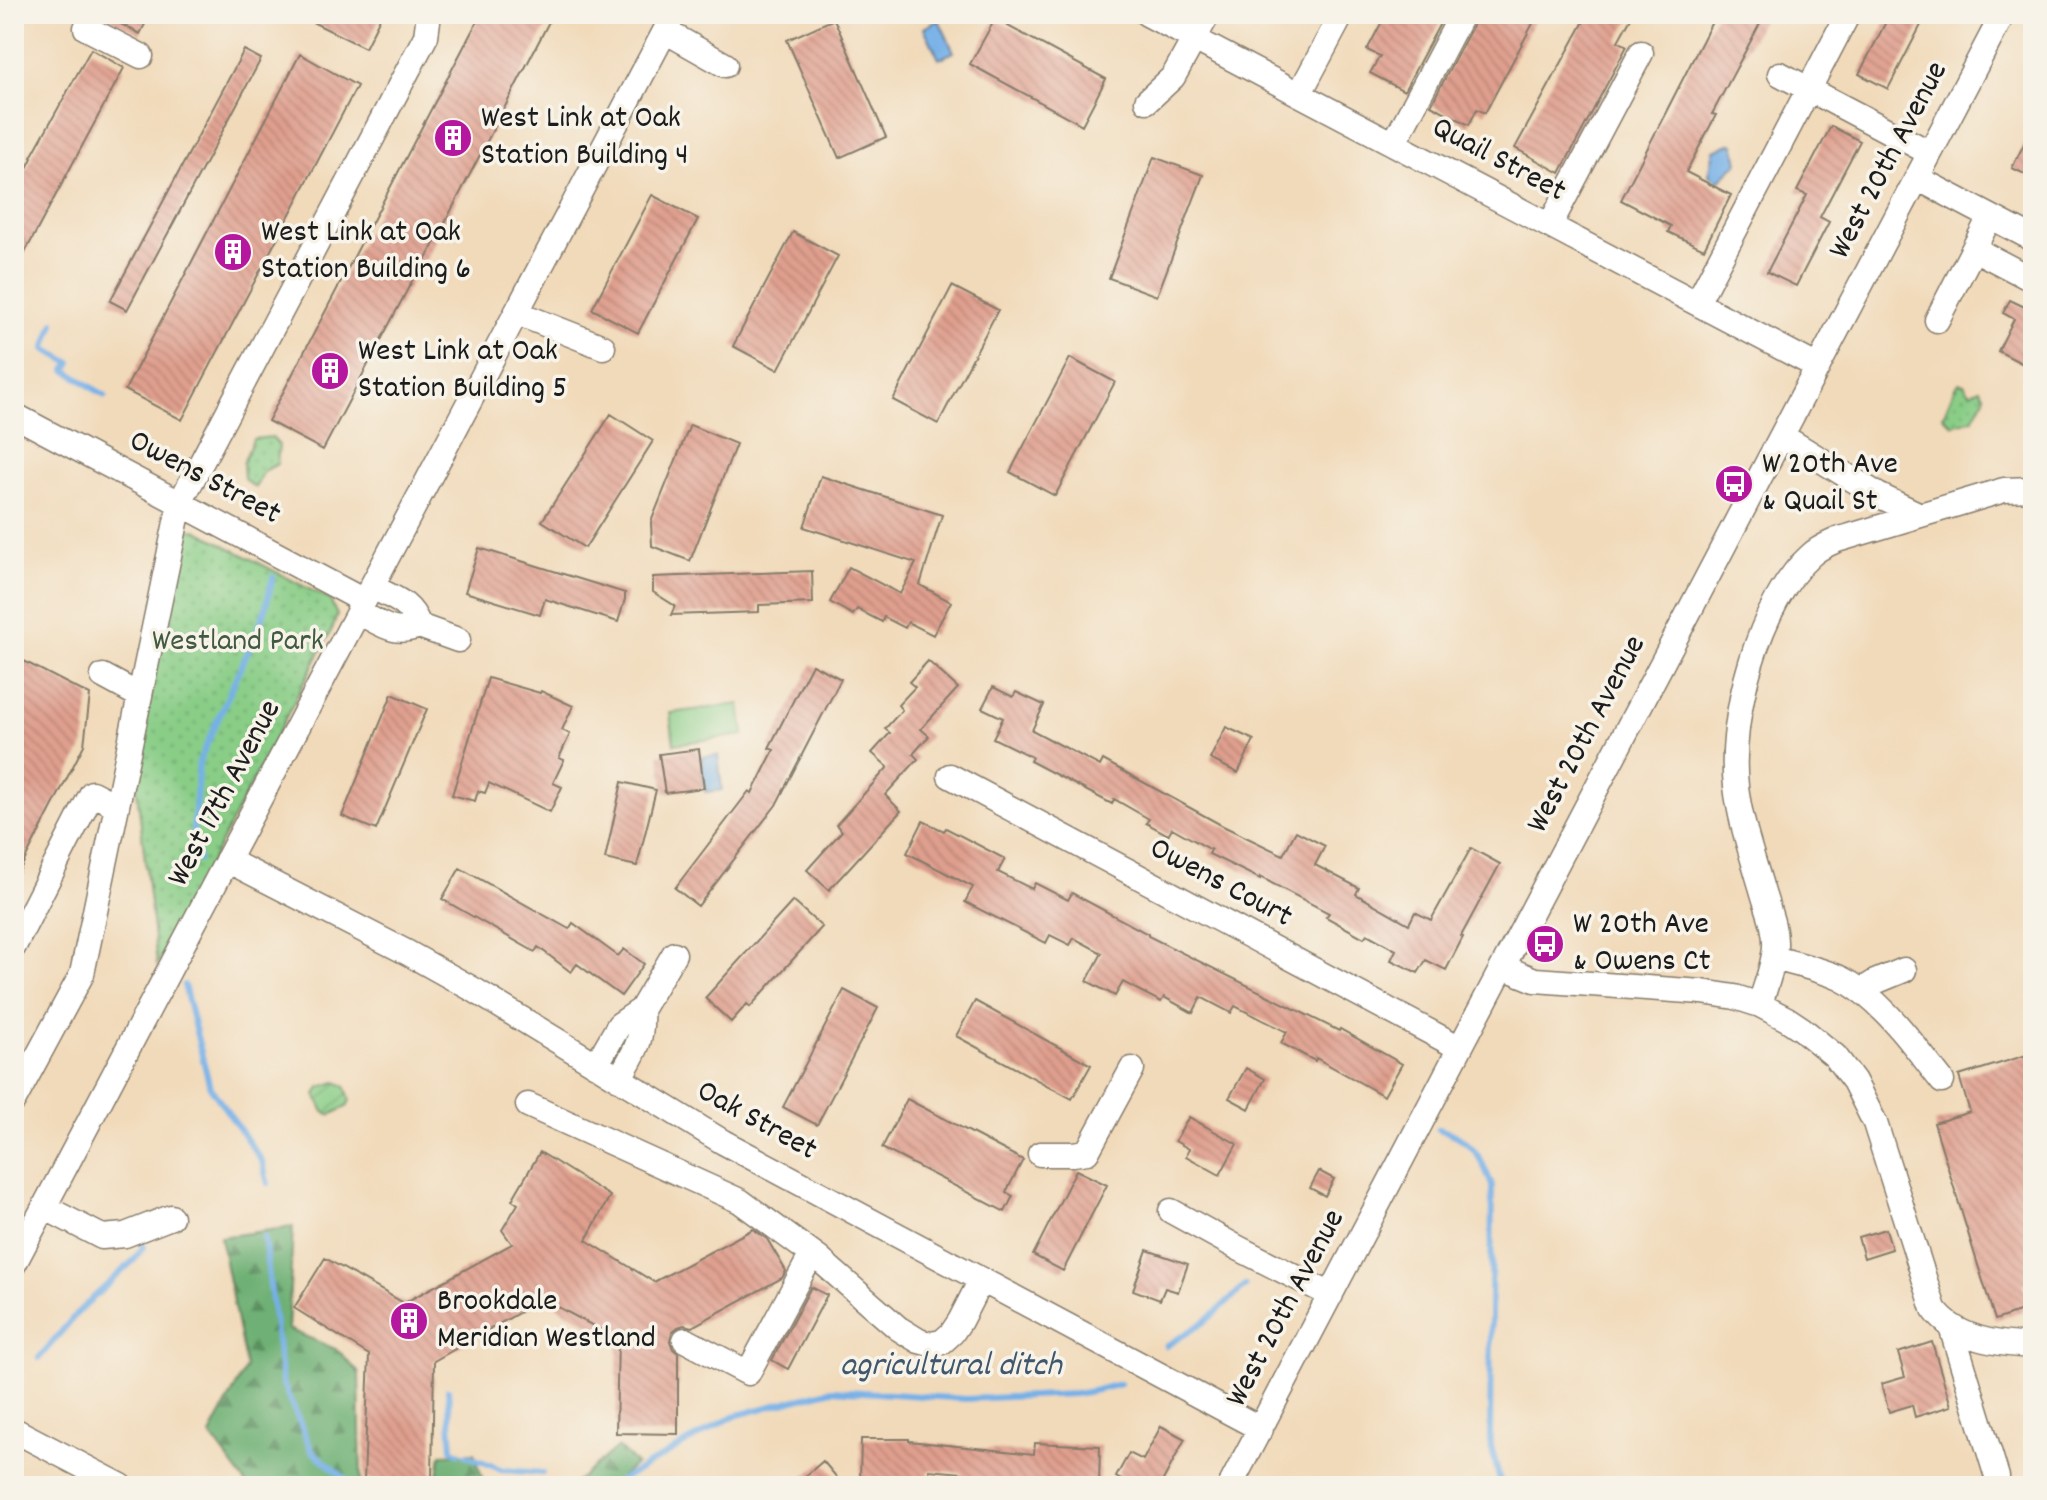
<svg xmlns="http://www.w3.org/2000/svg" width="2047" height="1500" viewBox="0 0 2047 1500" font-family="Dekko,sans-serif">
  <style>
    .grass { fill: url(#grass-dots); stroke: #527452; stroke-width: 2 }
    .forest { fill: url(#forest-firs); stroke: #456648; stroke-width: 2 }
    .garden { fill: url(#garden-furrows); stroke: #527452; stroke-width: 2 }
    .pitch { fill: #89cd87; stroke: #527452; stroke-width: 2 }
    .water { fill: #76b0e7; stroke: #496682; stroke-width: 2 }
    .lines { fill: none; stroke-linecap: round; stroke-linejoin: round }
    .stream { stroke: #76b0e7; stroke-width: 6 }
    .building { fill: url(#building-back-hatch) }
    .minor-casing { stroke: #867b6b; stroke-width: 27 }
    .minor { stroke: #fff; stroke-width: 24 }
    .labels { text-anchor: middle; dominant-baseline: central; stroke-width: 7; stroke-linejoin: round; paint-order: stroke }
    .poi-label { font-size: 32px; fill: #1c1c1c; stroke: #f7f3e8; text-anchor: start }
    .street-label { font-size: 32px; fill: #1c1c1c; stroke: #f7f3e8 }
    .park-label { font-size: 32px; fill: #425a41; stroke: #f7f3e8 }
    .water-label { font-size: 34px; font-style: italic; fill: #40576d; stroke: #f7f3e8 }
  </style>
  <defs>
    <pattern id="grass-dots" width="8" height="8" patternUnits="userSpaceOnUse" patternTransform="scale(2)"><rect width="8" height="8" fill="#89cd87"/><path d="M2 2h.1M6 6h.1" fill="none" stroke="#76af74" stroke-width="1.8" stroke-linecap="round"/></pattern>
    <pattern id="forest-firs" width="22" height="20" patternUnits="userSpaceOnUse" patternTransform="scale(2)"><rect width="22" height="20" fill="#6eb074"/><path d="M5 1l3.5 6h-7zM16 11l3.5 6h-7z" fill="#5a8e5e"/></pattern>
    <pattern id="garden-furrows" width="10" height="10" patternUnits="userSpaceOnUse" patternTransform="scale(2)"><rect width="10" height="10" fill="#89cd87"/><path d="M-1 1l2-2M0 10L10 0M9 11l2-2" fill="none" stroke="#76af74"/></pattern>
    <pattern id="building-back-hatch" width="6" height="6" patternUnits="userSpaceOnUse" patternTransform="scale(2)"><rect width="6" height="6" fill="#df9f8e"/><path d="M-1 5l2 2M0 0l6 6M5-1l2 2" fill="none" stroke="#bf887a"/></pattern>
  </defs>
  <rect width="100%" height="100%" fill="#f7f3e8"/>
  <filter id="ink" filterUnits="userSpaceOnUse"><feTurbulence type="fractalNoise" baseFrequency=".0125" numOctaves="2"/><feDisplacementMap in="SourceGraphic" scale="16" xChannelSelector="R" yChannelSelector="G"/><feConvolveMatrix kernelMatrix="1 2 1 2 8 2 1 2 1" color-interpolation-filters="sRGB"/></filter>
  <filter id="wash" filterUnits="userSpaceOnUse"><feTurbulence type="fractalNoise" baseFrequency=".006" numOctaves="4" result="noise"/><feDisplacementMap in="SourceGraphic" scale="32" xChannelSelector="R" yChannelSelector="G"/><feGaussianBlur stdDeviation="1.8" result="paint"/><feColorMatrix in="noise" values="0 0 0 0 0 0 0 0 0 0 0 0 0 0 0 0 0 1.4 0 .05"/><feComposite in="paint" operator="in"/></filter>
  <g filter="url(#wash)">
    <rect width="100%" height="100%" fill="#f1daba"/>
    <path class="grass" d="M1959,383L1965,384L1966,388L1971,393L1980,388L1985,396L1973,419L1953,425L1943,416L1955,387Z
      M272,437L279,445L277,464L264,471L255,488L244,479L243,463L253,439Z
      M196,530L330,600L337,615L333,627L157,965L135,773L182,531Z"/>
    <path class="forest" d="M293,1227L288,1329L338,1350L359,1373L361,1483H437L441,1454L474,1453L485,1486H248L210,1435L246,1367L220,1237Z
      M618,1447L636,1464L610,1486H571Z"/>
    <path class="garden" d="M336,1082L345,1086L350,1099L348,1106L331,1115L324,1112L316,1095L320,1087Z"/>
    <path class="pitch" d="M740,704L744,735L674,744L670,713Z"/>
    <path class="water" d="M939,20L954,52L939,59L924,28Z
      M1732,143L1734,144L1738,163L1719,181L1709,175L1714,150Z
      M718,755L722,790L705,792L701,757Z"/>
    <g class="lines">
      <path class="stream" d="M54,323L45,349L71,363L66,370L105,396
        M198,860L193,832L199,762L264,614L273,577
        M184,985L210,1087L262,1161L268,1184
        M1438,1129C1470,1137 1481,1155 1492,1186L1490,1441L1501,1486
        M264,1237L282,1382L312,1451L354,1486
        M1166,1346L1203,1323L1245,1286
        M39,1358L78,1312L135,1259L143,1247L140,1240
        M448,1390L452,1449L459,1453
        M466,1455L503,1470L542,1473
        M610,1486L734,1416L832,1390L966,1399L1075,1394L1097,1390L1120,1384"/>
    </g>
    <g id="blocks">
      <path class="building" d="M101,14H150L140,34Z
        M296,14H382L365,48Z
        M481,14H553L425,261L413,279L323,450L268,421Z
        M1386,14H1445L1404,91L1370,73L1380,56L1367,50Z
        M1477,14H1538L1485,113L1477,109L1469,125L1431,105L1475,21Z
        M1588,14H1633L1618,41L1627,46L1560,173L1515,148Z
        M1716,14H1765L1712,114L1716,115L1686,172L1731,195L1704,249L1668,232L1671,226L1621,200Z
        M1890,14H1899L1921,25L1888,89L1859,74Z
        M834,19L886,137L839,158L787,40Z
        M995,19L1106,79L1082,125L970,64Z
        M91,49L124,68L14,273V194L32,158L31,157Z
        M244,50L261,59L127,310L110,301Z
        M300,54L357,86L182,420L125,390Z
        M1831,126L1860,141L1820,217L1829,222L1796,286L1767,272L1807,195L1797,191Z
        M2033,126V178L2012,168Z
        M1154,157L1203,175L1157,296L1109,278Z
        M652,195L698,219L638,333L592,309Z
        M793,232L838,256L778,370L733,346Z
        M952,286L998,310L938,424L893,400Z
        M2010,300L2033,311V369L1998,351L2014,319L2003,313Z
        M1070,358L1115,382L1055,496L1010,472Z
        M611,414L653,441L585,548L542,521Z
        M690,425L736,444L690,561L652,546L651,522Z
        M821,476L942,515L920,585L951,602L933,635L908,622L905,628L884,617L882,622L857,609L853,615L830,602L849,567L900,594L916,563L804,527Z
        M479,548L625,593V599L618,622L545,599L540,615L465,592Z
        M812,571L813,603L759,605V612L671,615L675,606L653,592V577Z
        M14,656L90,695L84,745L14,881Z
        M928,661L958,688L921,729L929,736L913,754L918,759L885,795L901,811L829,890L807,870L842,831L836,825L888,767L872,753L890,733L885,729L902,710L898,705L915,687L909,682Z
        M812,664L841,679L776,805L698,906L675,888L749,791L752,793L774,750L769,748Z
        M488,678L540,693L541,691L573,706L562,730L570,734L559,758L564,760L553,783L562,787L550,812L489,783L485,793L478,791L475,801L452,795Z
        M993,687L1013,697L1016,692L1044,705L1032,730L1100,766L1103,760L1223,826L1283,855L1296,831L1325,846L1315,865L1359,888L1356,894L1409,924L1415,912L1431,920L1471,848L1500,864L1461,936L1463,937L1446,970L1426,960L1418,973L1391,960L1396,950L1367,934L1364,938L1326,917L1329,913L1260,877V879L1209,854L1211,850L1172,828L1168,835L1146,823L1149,819L1114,799L1112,804L1030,761L1032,757L993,738L1003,718L982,708Z
        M392,694L427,709L376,830L342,816Z
        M1226,727L1254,740L1238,773L1210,759Z
        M699,749L704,788L665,793L659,754Z
        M622,782L656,790L637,866L605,859Z
        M923,821L944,831L946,828L1005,859L998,872L1032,889L1035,883L1068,900L1072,893L1148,934V936L1339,1031L1340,1029L1402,1064L1384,1096L1316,1058L1315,1061L1281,1043L1287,1032L1235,1006L1231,1013L1201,997L1193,1013L1164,997L1161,1002L1123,982L1115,996L1087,981L1102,953L1074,938L1070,945L1050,935L1046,943L965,902L973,887L907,853Z
        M460,868L569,929L573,923L618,956L624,949L644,964L621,996L577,964L571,972L538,947L535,952L442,899Z
        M793,901L822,927L750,1007L747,1004L731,1022L705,998Z
        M844,990L878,1008L817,1125L783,1107Z
        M975,1001L1091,1065L1072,1099L956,1036Z
        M2033,1053V1281L2023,1284L2031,1308L1995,1320L1934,1123L1970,1112L1959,1076Z
        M1246,1068L1265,1079L1249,1109L1229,1098Z
        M907,1099L1023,1160L1006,1192L1013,1196L1005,1212L882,1148Z
        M1189,1117L1237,1144L1220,1175L1186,1156L1189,1149L1175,1141Z
        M540,1152L610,1196L586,1240L654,1282L753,1229L767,1239L786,1271L782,1278L692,1327L684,1325L678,1327L672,1332L670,1341L673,1349L678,1353V1434L616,1433L618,1339L543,1299L434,1361L432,1479L364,1480L369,1355L294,1308L325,1258L404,1303L512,1244L502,1230L518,1204L512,1200Z
        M1076,1170L1107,1185L1063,1271L1033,1255Z
        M1319,1171L1334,1179L1325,1196L1310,1188Z
        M1886,1229L1892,1249L1864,1258L1858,1237Z
        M1147,1250L1188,1264L1178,1292L1165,1288L1160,1300L1133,1290Z
        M811,1287L827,1295L788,1369L772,1360Z
        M1932,1342L1951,1406L1915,1417L1912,1405L1889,1412L1881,1384L1905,1377L1898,1353Z
        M1161,1426L1185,1439L1160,1486H1132L1116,1477L1129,1453L1143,1460Z
        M861,1439H909V1441L1034,1454L1035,1443L1100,1446L1099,1486H961L962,1473L929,1470V1484H904V1480H860Z
        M823,1461L844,1486H794Z"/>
    </g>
  </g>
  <g filter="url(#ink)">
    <use href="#blocks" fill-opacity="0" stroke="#867b6b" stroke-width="2"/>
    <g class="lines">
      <defs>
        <path id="minor" d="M1147,14L1818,367
          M86,28L141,56
          M665,31L725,65
          M1780,74L1930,153
          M1300,93L1342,14
          M1147,101L1173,77L1208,14
          M1394,143L1462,14
          M1917,178L2033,239
          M1550,225L1641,53
          M1974,249L2033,280
          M1697,303L1848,14
          M517,313L603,347
          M1937,320L1990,217
          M14,415L364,601
          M1782,436L1878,495L1920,515
          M372,587C393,598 411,602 419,626
          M358,612C382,624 393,636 419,626L458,640
          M103,676L140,696
          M950,776L1460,1048
          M227,860L408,953L476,991L723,1142L1261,1429
          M14,946L92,793L117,806
          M1774,958C1796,964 1820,969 1840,978C1882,998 1914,1046 1942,1081
          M1503,967L1535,980L1702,992L1735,997L1760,1005L1787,1019L1802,1029L1835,1056L1854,1081L1875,1123L1934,1309C1956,1340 1998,1344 2033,1346
          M1861,991L1875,982L1904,970
          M1760,1005C1765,986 1774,966 1775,946C1776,928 1768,910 1763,893C1753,858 1740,822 1736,786C1728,719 1759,601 1811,555C1818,548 1828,544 1837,540L2004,490L2033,489
          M596,1065L619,1025L641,1010L674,954
          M619,1079C635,1051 643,1043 641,1010
          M14,1100L82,974L180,503L426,36L429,14
          M528,1105L740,1201L819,1259L898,1328L919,1341L930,1344L942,1342L952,1333L960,1321L981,1280
          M1040,1154H1073L1087,1152L1132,1069
          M44,1207L102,1237L125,1235L171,1217
          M1171,1211L1240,1249L1331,1295
          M14,1264L674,14
          M1951,1327L1997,1477
          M685,1340L748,1373L812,1254
          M14,1430L121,1486
          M1230,1486L2003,14"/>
      </defs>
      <use href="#minor" class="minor-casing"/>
      <use href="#minor" class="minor"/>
    </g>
  </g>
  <defs>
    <symbol id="building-disc" viewBox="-11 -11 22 22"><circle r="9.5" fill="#b5179e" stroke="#f7f3e8"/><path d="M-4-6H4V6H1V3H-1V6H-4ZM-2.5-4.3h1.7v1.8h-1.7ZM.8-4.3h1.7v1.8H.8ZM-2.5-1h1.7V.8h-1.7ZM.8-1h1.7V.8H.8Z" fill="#fff"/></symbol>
    <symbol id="bus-disc" viewBox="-11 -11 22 22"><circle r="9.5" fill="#b5179e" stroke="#f7f3e8"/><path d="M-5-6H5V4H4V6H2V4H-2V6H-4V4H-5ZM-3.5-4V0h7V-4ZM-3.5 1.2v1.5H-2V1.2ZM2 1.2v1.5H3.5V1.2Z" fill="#fff"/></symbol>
  </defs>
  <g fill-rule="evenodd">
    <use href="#building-disc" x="431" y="116" width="44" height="44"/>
    <use href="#building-disc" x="211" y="230" width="44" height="44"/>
    <use href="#building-disc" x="308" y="349" width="44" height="44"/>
    <use href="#bus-disc" x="1712" y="462" width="44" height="44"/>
    <use href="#bus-disc" x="1523" y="922" width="44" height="44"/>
    <use href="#building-disc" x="387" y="1299" width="44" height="44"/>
  </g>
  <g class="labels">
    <g class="poi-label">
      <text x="481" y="120">West Link at Oak<tspan x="481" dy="37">Station Building 4</tspan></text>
      <text x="261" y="234">West Link at Oak<tspan x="261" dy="37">Station Building 6</tspan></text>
      <text x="358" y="353">West Link at Oak<tspan x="358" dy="37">Station Building 5</tspan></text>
      <text x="1762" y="466">W 20th Ave<tspan x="1762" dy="37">&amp; Quail St</tspan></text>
      <text x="1573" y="926">W 20th Ave<tspan x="1573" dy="37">&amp; Owens Ct</tspan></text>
      <text x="437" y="1303">Brookdale<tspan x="437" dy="37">Meridian Westland</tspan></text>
    </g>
    <g class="street-label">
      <text transform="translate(1498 161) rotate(28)">Quail Street</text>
      <text transform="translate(1890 161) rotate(-62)">West 20th Avenue</text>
      <text transform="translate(204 479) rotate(28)">Owens Street</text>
      <text transform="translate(1588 735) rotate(-62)">West 20th Avenue</text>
      <text transform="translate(226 794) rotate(-62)">West 17th Avenue</text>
      <text transform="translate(1220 884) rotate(28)">Owens Court</text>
      <text transform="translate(756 1122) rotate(29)">Oak Street</text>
      <text transform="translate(1287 1309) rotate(-62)">West 20th Avenue</text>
    </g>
    <g class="park-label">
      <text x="238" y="643">Westland Park</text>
    </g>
    <g class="water-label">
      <text x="951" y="1367">agricultural ditch</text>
    </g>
  </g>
  <rect width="2047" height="1500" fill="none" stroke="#f7f3e8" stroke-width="48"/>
</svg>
